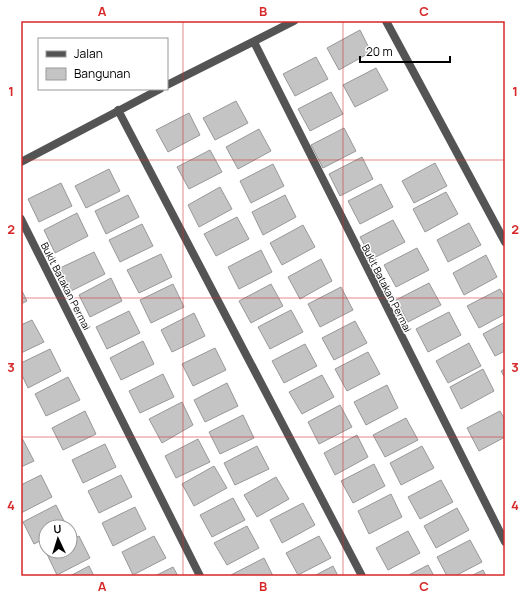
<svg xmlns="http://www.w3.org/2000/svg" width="526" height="597" viewBox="0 0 526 597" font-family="Manrope,sans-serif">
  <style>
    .building { fill: #c4c4c4; stroke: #989898 }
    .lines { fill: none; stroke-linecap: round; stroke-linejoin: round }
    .minor { stroke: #545454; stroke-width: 8 }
    .grid { fill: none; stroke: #d62828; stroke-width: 1; stroke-opacity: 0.55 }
    .labels { text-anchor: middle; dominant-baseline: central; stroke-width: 3; stroke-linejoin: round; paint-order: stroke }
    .street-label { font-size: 10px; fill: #000; stroke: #fff }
    .neatline { fill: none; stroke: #d62828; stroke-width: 1.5 }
    .grid-label { font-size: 13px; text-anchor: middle; font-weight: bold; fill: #d62828 }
  </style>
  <rect width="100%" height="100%" fill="#fff"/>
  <path class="building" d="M360,30L371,52L339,70L327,48Z
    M316,57L328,79L295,96L283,74Z
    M376,68L388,90L355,107L343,85Z
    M331,92L343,114L310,131L298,109Z
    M236,101L248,123L215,140L203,118Z
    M189,113L200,135L168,152L156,130Z
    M344,128L356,151L323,168L311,145Z
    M259,129L271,151L238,169L226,147Z
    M210,150L222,172L189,189L177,167Z
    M362,157L373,179L340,196L329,174Z
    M435,163L447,186L414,203L402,181Z
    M273,164L284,186L251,203L240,181Z
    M109,169L120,191L86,208L75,186Z
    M61,183L72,206L39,222L28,199Z
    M381,184L393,207L360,224L348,201Z
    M220,187L232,209L199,227L188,205Z
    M446,192L458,214L425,232L413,209Z
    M128,195L139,217L106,234L95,211Z
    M285,195L296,217L263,235L252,212Z
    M77,213L88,236L55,253L44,230Z
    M237,217L249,239L216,256L204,234Z
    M393,220L405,242L372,259L360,237Z
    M469,223L481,245L448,262L437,240Z
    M142,224L153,246L120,262L109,240Z
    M303,225L315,247L282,265L270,243Z
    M417,248L429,270L396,287L384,265Z
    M261,250L272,272L239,289L228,267Z
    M94,252L105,274L71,291L60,268Z
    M161,254L172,277L139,293L127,270Z
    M486,255L497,277L464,295L453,273Z
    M321,259L332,281L300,299L288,277Z
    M111,278L122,301L90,317L79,295Z
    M429,283L441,305L408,322L396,300Z
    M173,284L184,307L151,323L140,300Z
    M271,284L283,306L251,323L239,301Z
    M341,287L353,310L320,327L308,304Z
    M21,289L27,301L21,304Z
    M500,289L505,298V314L479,328L467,306Z
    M291,310L303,332L270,349L258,327Z
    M129,311L140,333L107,349L96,327Z
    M449,312L461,335L428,352L416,329Z
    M194,313L205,336L172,352L161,330Z
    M32,320L44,342L21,353V325Z
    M355,321L367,343L334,360L322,338Z
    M505,322V351L495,356L483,334Z
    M143,341L154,364L121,380L110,358Z
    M469,343L481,366L448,383L436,361Z
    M305,344L317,366L284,383L272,361Z
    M215,348L226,370L193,386L182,364Z
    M50,349L61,371L28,388L21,373V363Z
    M368,352L380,374L347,391L335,369Z
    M483,369L494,391L461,409L450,387Z
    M505,369V378L501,371Z
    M163,374L174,397L140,413L129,391Z
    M322,375L334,397L302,414L289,392Z
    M68,377L80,400L46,416L35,394Z
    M227,383L238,406L205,422L194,400Z
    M387,385L398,408L366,425L354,402Z
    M182,402L193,425L162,443L149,419Z
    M340,405L352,427L319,444L308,422Z
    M85,411L96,434L63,450L52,428Z
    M500,411L505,420V437L479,451L467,428Z
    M243,415L254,438L220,454L209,432Z
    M406,418L418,440L385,457L373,435Z
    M357,435L368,457L335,475L324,453Z
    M22,438L34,461L21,467V439Z
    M198,439L210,462L176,478L165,456Z
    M105,444L116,467L83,483L72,460Z
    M257,446L269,469L235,485L224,463Z
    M422,446L434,468L401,485L390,463Z
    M374,464L385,486L353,503L341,481Z
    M214,466L227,488L194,506L182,484Z
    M41,475L52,497L21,513V485Z
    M121,475L132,497L99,513L88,491Z
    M276,477L289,499L257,517L244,495Z
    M441,480L453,502L420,519L408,497Z
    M391,494L402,517L369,534L358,511Z
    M233,498L245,520L212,537L200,515Z
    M303,503L315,525L282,543L270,520Z
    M56,505L67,527H46V538L34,544L23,522Z
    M135,507L146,529L113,546L102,523Z
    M457,508L469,530L436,548L424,526Z
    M247,526L259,548L227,565L214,543Z
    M408,531L420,553L388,570L376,548Z
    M79,536L90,558L57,575L46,552L70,551V540Z
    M154,536L166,558L133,575L122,552Z
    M319,536L331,558L298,575L286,553Z
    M470,540L482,562L455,576H447L437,557Z
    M264,558L273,576L231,575Z
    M428,565L434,576H407Z
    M89,566L94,576H70Z
    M333,566L338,576H314Z
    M173,567L178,576H155Z
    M483,570L486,576H471Z"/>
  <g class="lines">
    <path class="minor" d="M386,21L505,242
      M254,42L505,542
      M167,85L294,21
      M118,110L362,576
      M21,162L160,89
      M21,219L200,576"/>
  </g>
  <path class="grid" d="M183,21V576M343,21V576M21,160H505M21,298H505M21,437H505"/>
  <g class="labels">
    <g class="street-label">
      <text transform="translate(66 286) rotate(63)">Bukit Batakan Permai</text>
      <text transform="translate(387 288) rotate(63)">Bukit Batakan Permai</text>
    </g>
  </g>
  <rect width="526" height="597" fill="none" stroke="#ffffff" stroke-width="44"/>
  <rect x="38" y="38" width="130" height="52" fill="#ffffff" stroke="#999999"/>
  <rect x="46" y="51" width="20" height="6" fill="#545454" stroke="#999999"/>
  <text x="74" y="58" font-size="12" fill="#000000">Jalan</text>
  <rect x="46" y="68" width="20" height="12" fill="#c4c4c4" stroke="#999999"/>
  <text x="74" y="78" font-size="12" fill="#000000">Bangunan</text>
  <g transform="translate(58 539) rotate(356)"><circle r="19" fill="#ffffff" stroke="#999999"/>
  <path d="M0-3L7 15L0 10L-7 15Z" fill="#000000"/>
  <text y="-6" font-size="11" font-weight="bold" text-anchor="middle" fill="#000000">U</text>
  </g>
  <path d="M360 56v6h90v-6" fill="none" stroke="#000000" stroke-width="2"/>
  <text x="366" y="56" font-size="12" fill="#000000" stroke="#ffffff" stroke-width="3" paint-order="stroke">20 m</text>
  <rect x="22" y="22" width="482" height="553" class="neatline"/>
  <g class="grid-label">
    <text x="102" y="16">A</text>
    <text x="263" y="16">B</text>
    <text x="424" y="16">C</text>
    <text x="11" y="96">1</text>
    <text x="515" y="96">1</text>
    <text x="11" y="234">2</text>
    <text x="515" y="234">2</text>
    <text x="11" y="372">3</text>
    <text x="515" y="372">3</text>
    <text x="11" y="510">4</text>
    <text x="515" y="510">4</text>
    <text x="102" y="591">A</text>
    <text x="263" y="591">B</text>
    <text x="424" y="591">C</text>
  </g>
</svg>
